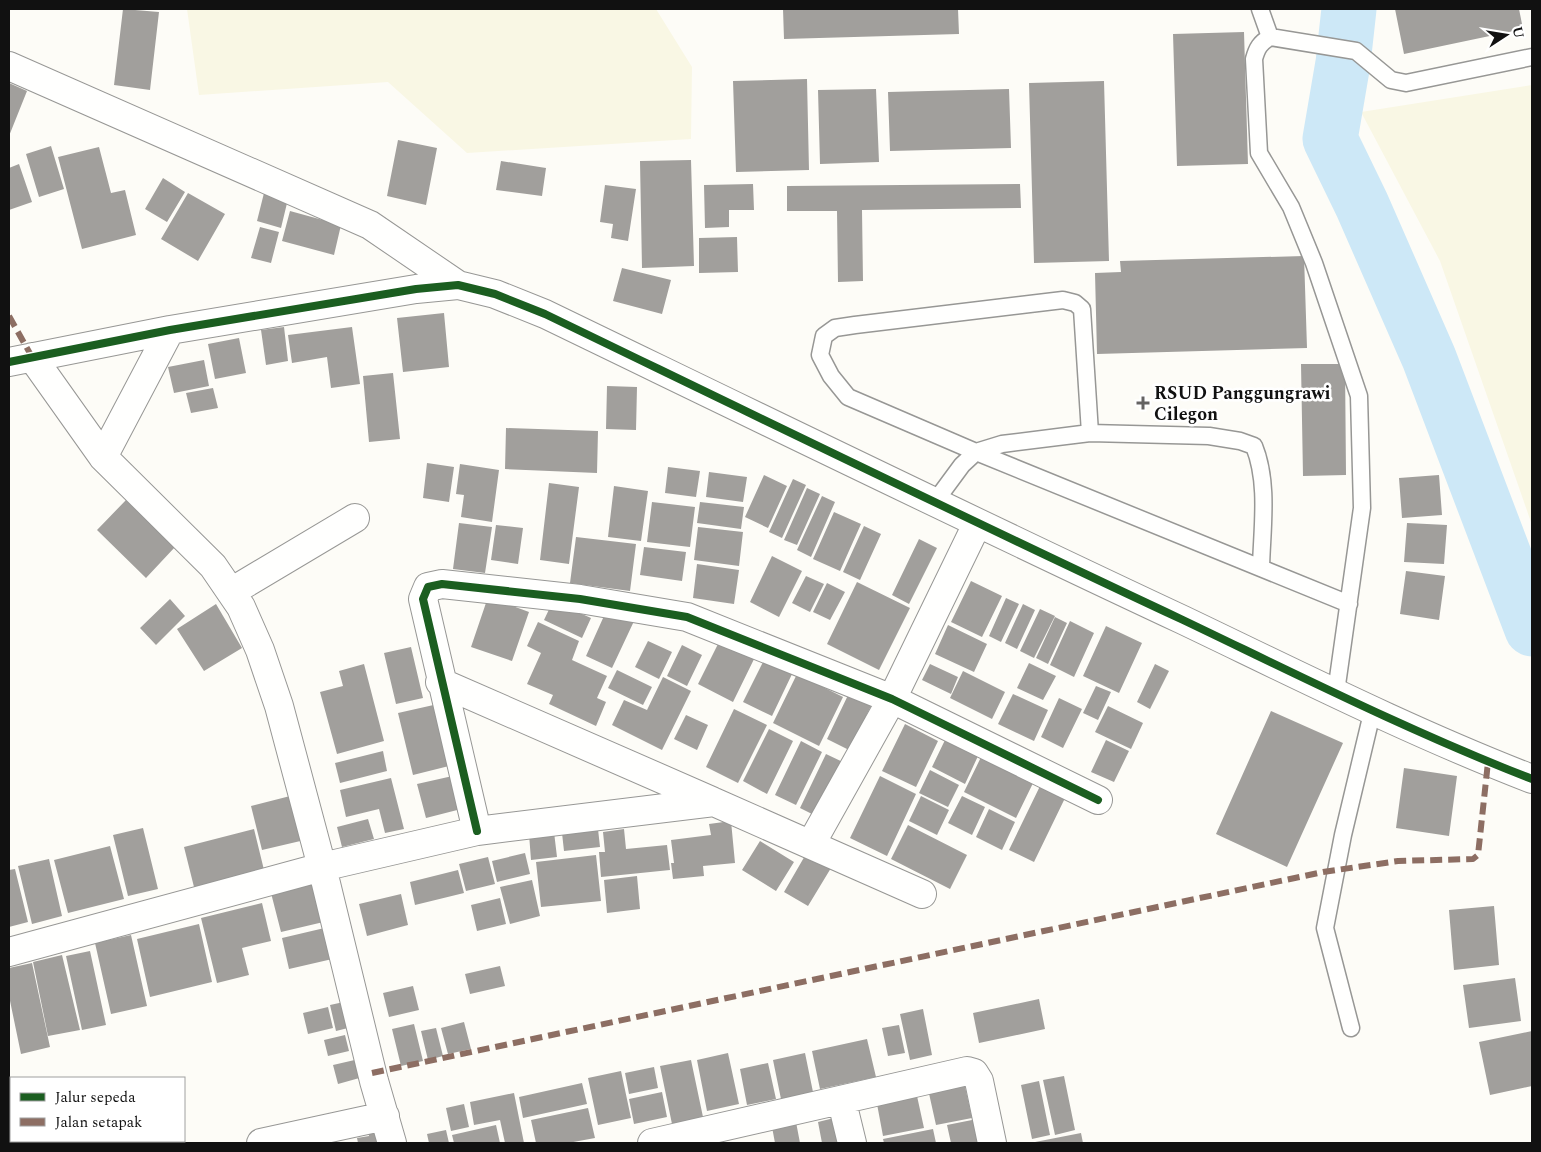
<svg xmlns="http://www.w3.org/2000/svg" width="1541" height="1152" viewBox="0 0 1541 1152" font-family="Spectral,serif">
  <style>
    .farmland { fill: #f9f7e4 }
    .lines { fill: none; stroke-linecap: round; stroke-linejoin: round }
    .river { stroke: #cde8f7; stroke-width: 55 }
    .building { fill: #a19f9c }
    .lane-casing { stroke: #979795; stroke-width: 19 }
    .street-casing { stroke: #979795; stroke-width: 30 }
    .lane { stroke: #fffffe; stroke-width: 16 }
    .street { stroke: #fffffe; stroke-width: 28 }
    .quiet { stroke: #8d6e63; stroke-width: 6; stroke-dasharray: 12 6; stroke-linecap: butt }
    .cycleway-casing { stroke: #fff; stroke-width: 11 }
    .cycleway { stroke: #1b5e20; stroke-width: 8 }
    .poi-dot { fill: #646362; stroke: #fff; stroke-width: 2 }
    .labels { text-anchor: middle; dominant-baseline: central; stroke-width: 5; stroke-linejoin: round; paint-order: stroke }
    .poi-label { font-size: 18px; font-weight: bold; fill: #111; stroke: #fff; text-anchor: start }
  </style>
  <rect width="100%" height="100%" fill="#fdfcf7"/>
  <path class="farmland" d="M187,9H656L692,67L691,139L467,153L388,82L199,95Z
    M1532,85V525L1440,261L1361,112Z"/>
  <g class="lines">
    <path class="river" d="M1349,9L1343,63L1330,139L1362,205L1429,358L1532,629"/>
  </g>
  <path class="building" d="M123,9L159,12L150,90L114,85Z
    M783,9H958L959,34L784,39Z
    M1395,9H1519L1523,29L1404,54Z
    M1244,32L1248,164L1177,166L1173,34Z
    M807,79L809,170L736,172L733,81Z
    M1104,81L1109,261L1034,263L1029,83Z
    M9,83L27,91L9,136Z
    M876,89L879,162L820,164L818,90Z
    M1009,89L1011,148L890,151L888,92Z
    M398,140L437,148L426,205L387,196Z
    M51,146L64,189L39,197L26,154Z
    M99,147L111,193L125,190L136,235L82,249L58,157Z
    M691,160L694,266L642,268L640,161Z
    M501,161L546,168L542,196L496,190Z
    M19,164L32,202L9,210V168Z
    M163,178L185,192L167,222L145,209Z
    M753,184L754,210H729V227L705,228L704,185Z
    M1020,184L1021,208L862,210L863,281L838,282L837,211H787V186Z
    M605,185L636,189L628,241L611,238L613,224L600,222Z
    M188,193L225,214L198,261L161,239Z
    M264,193L288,199L281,228L257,221Z
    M290,211L341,225L334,255L282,241Z
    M260,227L279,232L271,263L251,258Z
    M737,237L738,272L699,273V238Z
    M1304,256L1307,348L1097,354L1095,273L1121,272L1120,261Z
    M622,268L671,280L662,314L613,301Z
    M444,313L449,367L403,372L397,318Z
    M284,327L288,361L266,365L261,330Z
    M352,327L360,384L331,388L327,357L292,363L288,335Z
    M239,338L246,373L215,379L208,344Z
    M204,360L209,386L174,393L168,367Z
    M1301,364H1345L1346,475L1303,476Z
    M393,373L400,439L369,442L363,376Z
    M607,386L637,387L636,430L606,429Z
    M213,388L218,408L191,413L186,393Z
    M506,428L598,431L597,473L505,469Z
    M427,463L454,467L449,502L423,498Z
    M460,464L499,470L492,522L461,517L464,495L456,494Z
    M668,467L700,471L696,497L665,493Z
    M709,472L747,477L743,502L706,497Z
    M764,475L787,486L768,528L745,517Z
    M1439,475L1442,515L1402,518L1399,478Z
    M793,479L806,485L782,538L769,532Z
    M549,483L579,487L569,564L540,560Z
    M614,486L648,491L641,541L608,537Z
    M807,488L820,494L797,545L784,540Z
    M822,496L835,502L811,557L797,550Z
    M126,500L175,547L146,578L97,530Z
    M652,502L695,507L690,547L647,542Z
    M700,502L744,507L741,529L697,523Z
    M834,512L861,524L840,571L813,559Z
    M459,523L492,527L485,573L453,569Z
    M1407,523L1447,525L1444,564L1404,562Z
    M496,525L523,528L518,564L491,560Z
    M864,526L881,534L860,580L843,572Z
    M698,527L743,532L739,566L694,560Z
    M576,537L636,544L630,591L570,583Z
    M919,539L937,548L909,604L892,595Z
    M644,547L686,552L682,581L640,575Z
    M772,556L802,571L779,617L750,602Z
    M697,564L739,570L734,604L693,598Z
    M1406,571L1445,576L1439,620L1400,614Z
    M806,576L824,584L810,612L792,603Z
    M971,581L1002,596L982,637L951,622Z
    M857,582L910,608L879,670L827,644Z
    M827,583L845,592L830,620L813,612Z
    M488,597L529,612L512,661L471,647Z
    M1006,598L1019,604L1001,642L989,636Z
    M170,599L185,616L156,645L140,628Z
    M553,601L591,618L582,638L544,620Z
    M216,604L242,648L204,671L177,629Z
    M1023,604L1035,610L1017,649L1005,643Z
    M608,607L635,619L612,668L586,656Z
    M1040,609L1055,616L1034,658L1020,651Z
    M1055,617L1067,623L1048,664L1036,658Z
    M1070,621L1094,633L1074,677L1050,665Z
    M538,622L579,641L572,660L607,676L597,698L606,702L596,726L549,704L553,695L527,684L541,653L527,646Z
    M948,625L987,644L974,672L935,654Z
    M1106,626L1142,643L1119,693L1083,676Z
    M722,636L757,653L733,702L698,684Z
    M648,641L672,652L659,679L635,667Z
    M682,645L702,655L687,686L667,676Z
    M411,647L423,698L396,704L384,653Z
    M765,658L793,672L772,716L743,702Z
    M1029,663L1056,676L1043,700L1017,688Z
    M364,664L384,741L337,754L320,692L343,686L339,671Z
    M930,664L958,677L951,694L922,680Z
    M1155,664L1169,671L1150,709L1137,702Z
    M617,670L652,687L643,705L608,688Z
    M963,671L1005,692L992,719L950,698Z
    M797,674L843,697L819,746L773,723Z
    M663,677L691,691L662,750L612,725L624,700L647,710Z
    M1096,686L1111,692L1098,720L1083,713Z
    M850,691L873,702L849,750L827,739Z
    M1013,694L1048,710L1034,741L998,724Z
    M1059,698L1082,709L1063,748L1041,737Z
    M438,704L453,765L413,775L398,713Z
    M1108,706L1143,723L1131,749L1095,732Z
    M734,709L767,725L738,783L706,767Z
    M1271,711L1343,743L1287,867L1216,834Z
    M686,715L708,725L697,750L674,739Z
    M905,724L938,741L916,787L882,771Z
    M769,729L793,741L767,794L743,781Z
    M945,740L978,756L965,784L932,767Z
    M1106,740L1129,751L1114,782L1091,772Z
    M801,741L822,752L796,805L775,795Z
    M383,751L387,771L340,783L335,763Z
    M983,753L1035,779L1016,818L964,792Z
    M826,754L847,764L820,818L800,808Z
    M1404,768L1457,776L1449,836L1396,828Z
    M930,770L959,785L948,807L919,793Z
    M457,775L465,808L426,818L417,784Z
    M880,776L916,794L887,856L850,838Z
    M391,778L404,829L385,833L379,809L346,817L340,790Z
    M1041,784L1066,796L1034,862L1009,850Z
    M298,794L309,839L262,850L251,806Z
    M921,796L949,810L937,835L909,821Z
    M962,796L985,807L972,835L948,823Z
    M989,809L1015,822L1002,850L976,837Z
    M368,819L374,839L342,847L337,827Z
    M731,821L735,863L703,866L704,876L673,879L671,863H674L671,840L711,835L709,824Z
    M908,825L967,855L950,889L891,859Z
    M143,828L158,889L128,896L113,835Z
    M254,829L264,870L194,887L184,847Z
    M598,829L600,847L564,851L562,833Z
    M624,829L626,849L667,845L670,870L601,877L599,852H605L603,832Z
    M554,832L557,857L531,860L529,834Z
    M760,841L794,862L776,891L742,870Z
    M110,846L124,899L68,913L54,860Z
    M525,853L530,874L497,882L492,861Z
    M806,854L831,868L808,906L784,892Z
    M596,855L601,901L541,907L536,862Z
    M488,857L495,884L466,891L459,864Z
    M49,859L62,916L32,924L18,866Z
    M15,869L28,922L9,927V870Z
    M458,870L464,893L415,905L410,882Z
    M637,876L640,909L607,913L604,880Z
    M532,880L540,916L510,924L500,887Z
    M322,881L332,920L281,932L271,893Z
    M401,894L408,925L367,936L359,904Z
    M500,898L506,924L477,931L471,905Z
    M262,903L271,941L242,948L249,975L217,983L201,918Z
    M1494,906L1499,965L1454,970L1449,910Z
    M199,924L212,982L150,997L137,939Z
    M333,926L341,957L289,969L282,938Z
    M131,935L147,1006L111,1014L95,943Z
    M90,951L106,1025L82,1030L66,956Z
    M62,955L80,1030L48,1036L33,962Z
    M32,963L50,1047L21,1054L9,996V968Z
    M500,966L505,986L470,994L465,974Z
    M1515,978L1521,1021L1469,1028L1463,985Z
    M413,986L419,1010L389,1017L383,993Z
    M1039,999L1045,1029L979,1043L973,1013Z
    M353,1000L360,1025L336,1031L330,1005Z
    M328,1007L333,1028L308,1034L303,1013Z
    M923,1009L932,1055L910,1060L900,1014Z
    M464,1022L471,1049L448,1054L441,1028Z
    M414,1024L423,1061L401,1066L392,1029Z
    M899,1025L905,1053L888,1056L882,1028Z
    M436,1028L443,1056L428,1060L421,1031Z
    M1532,1031V1086L1490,1095L1479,1042Z
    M345,1035L349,1051L328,1056L324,1040Z
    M867,1039L876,1077L820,1089L812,1051Z
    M728,1053L739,1104L707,1111L697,1060Z
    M805,1053L813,1092L781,1099L773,1060Z
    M359,1059L363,1077L338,1084L333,1065Z
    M691,1060L703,1117L672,1124L660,1066Z
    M768,1063L776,1099L747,1105L740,1069Z
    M654,1067L658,1088L629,1094L625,1073Z
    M621,1071L631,1118L598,1125L588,1078Z
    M1064,1076L1075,1130L1055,1135L1043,1080Z
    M1039,1081L1050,1135L1032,1139L1021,1085Z
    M964,1082L972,1118L936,1125L928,1089Z
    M582,1083L587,1104L523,1118L519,1097Z
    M662,1092L667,1117L634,1124L629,1099Z
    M514,1093L524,1143H505L500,1120L474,1125L470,1102Z
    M917,1096L924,1128L883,1136L877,1104Z
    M464,1104L469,1127L451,1131L446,1108Z
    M588,1108L595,1138L568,1143H536L531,1120Z
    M842,1116L848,1143H822L818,1122Z
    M977,1119L982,1143H951L947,1125Z
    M796,1122L800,1143H775L772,1127Z
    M496,1125L500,1143H454L452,1135Z
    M367,1126L388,1143H358L357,1138L369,1136Z
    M933,1129L936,1143H884L883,1139Z
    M446,1130L449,1143H429L427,1134Z
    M1081,1133L1083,1143H1035V1142Z"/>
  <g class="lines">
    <defs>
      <path id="lane" d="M1260,9L1270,37
        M1090,433L1082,309L1075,303L1063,300L855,325L835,328L824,336L820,355L831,376L848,397L976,452L1349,604
        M934,503L962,465L976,452L1002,444L1090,433L1209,436L1240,441L1254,446C1269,483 1262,528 1261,567
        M1336,692L1362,508L1359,396L1314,263L1291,207L1259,153L1254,59C1257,48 1260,43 1270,37L1356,51L1391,80L1406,83L1532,57
        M1351,1028L1325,928L1343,835L1373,709"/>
      <path id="street" d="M9,66L370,225L458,285
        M32,357L103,457L213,566L241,607L260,650L279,706L322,867L374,1081L392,1143
        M9,362L170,330L416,289L458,285L495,294L545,314C758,417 969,520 1183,620C1298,675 1413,733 1532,779
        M103,457L170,330
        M231,592L355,518
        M440,682L712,801
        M477,831L423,599L428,587L442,584L580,599L687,617L892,699L1098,800
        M811,844L892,699L977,524
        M9,952L322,867L477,831L714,802L922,894
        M842,1102L852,1143
        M261,1143L385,1116
        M652,1143L967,1071L974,1073L979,1081L992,1143"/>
    </defs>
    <use href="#lane" class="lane-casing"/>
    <use href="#street" class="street-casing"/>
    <use href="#lane" class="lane"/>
    <use href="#street" class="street"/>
    <path class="quiet" d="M9,316L32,357
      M372,1073L1323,872L1398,861L1473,859L1478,855L1488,762"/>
    <defs>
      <path id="cycleway" d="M9,362L170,330L416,289L458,285L495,294L545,314C758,417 969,520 1183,620C1298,675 1413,733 1532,779
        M477,831L423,599L428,587L442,584L580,599L687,617L892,699L1098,800"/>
    </defs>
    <use href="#cycleway" class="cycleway-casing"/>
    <use href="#cycleway" class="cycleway"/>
  </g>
  <path class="poi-dot" d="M1140.5 395.5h5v5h5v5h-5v5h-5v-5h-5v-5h5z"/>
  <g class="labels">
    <g class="poi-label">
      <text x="1154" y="393">RSUD Panggungrawi<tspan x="1154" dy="21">Cilegon</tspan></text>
    </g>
  </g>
  <rect width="1541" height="1152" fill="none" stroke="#111111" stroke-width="20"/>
  <rect x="10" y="1077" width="175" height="65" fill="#ffffff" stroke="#a0a0a0"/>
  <rect x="20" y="1093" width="25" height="8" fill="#1b5e20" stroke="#a0a0a0"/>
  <text x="55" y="1102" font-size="15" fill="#111111">Jalur sepeda</text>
  <rect x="20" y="1118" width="25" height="8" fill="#8d6e63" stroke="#a0a0a0"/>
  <text x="55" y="1127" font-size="15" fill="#111111">Jalan setapak</text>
  <g transform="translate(1506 35) rotate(78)" stroke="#ffffff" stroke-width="4" paint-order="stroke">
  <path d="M0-4L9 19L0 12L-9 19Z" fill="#111111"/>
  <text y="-8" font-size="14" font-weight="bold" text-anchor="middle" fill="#111111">U</text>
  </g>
</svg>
